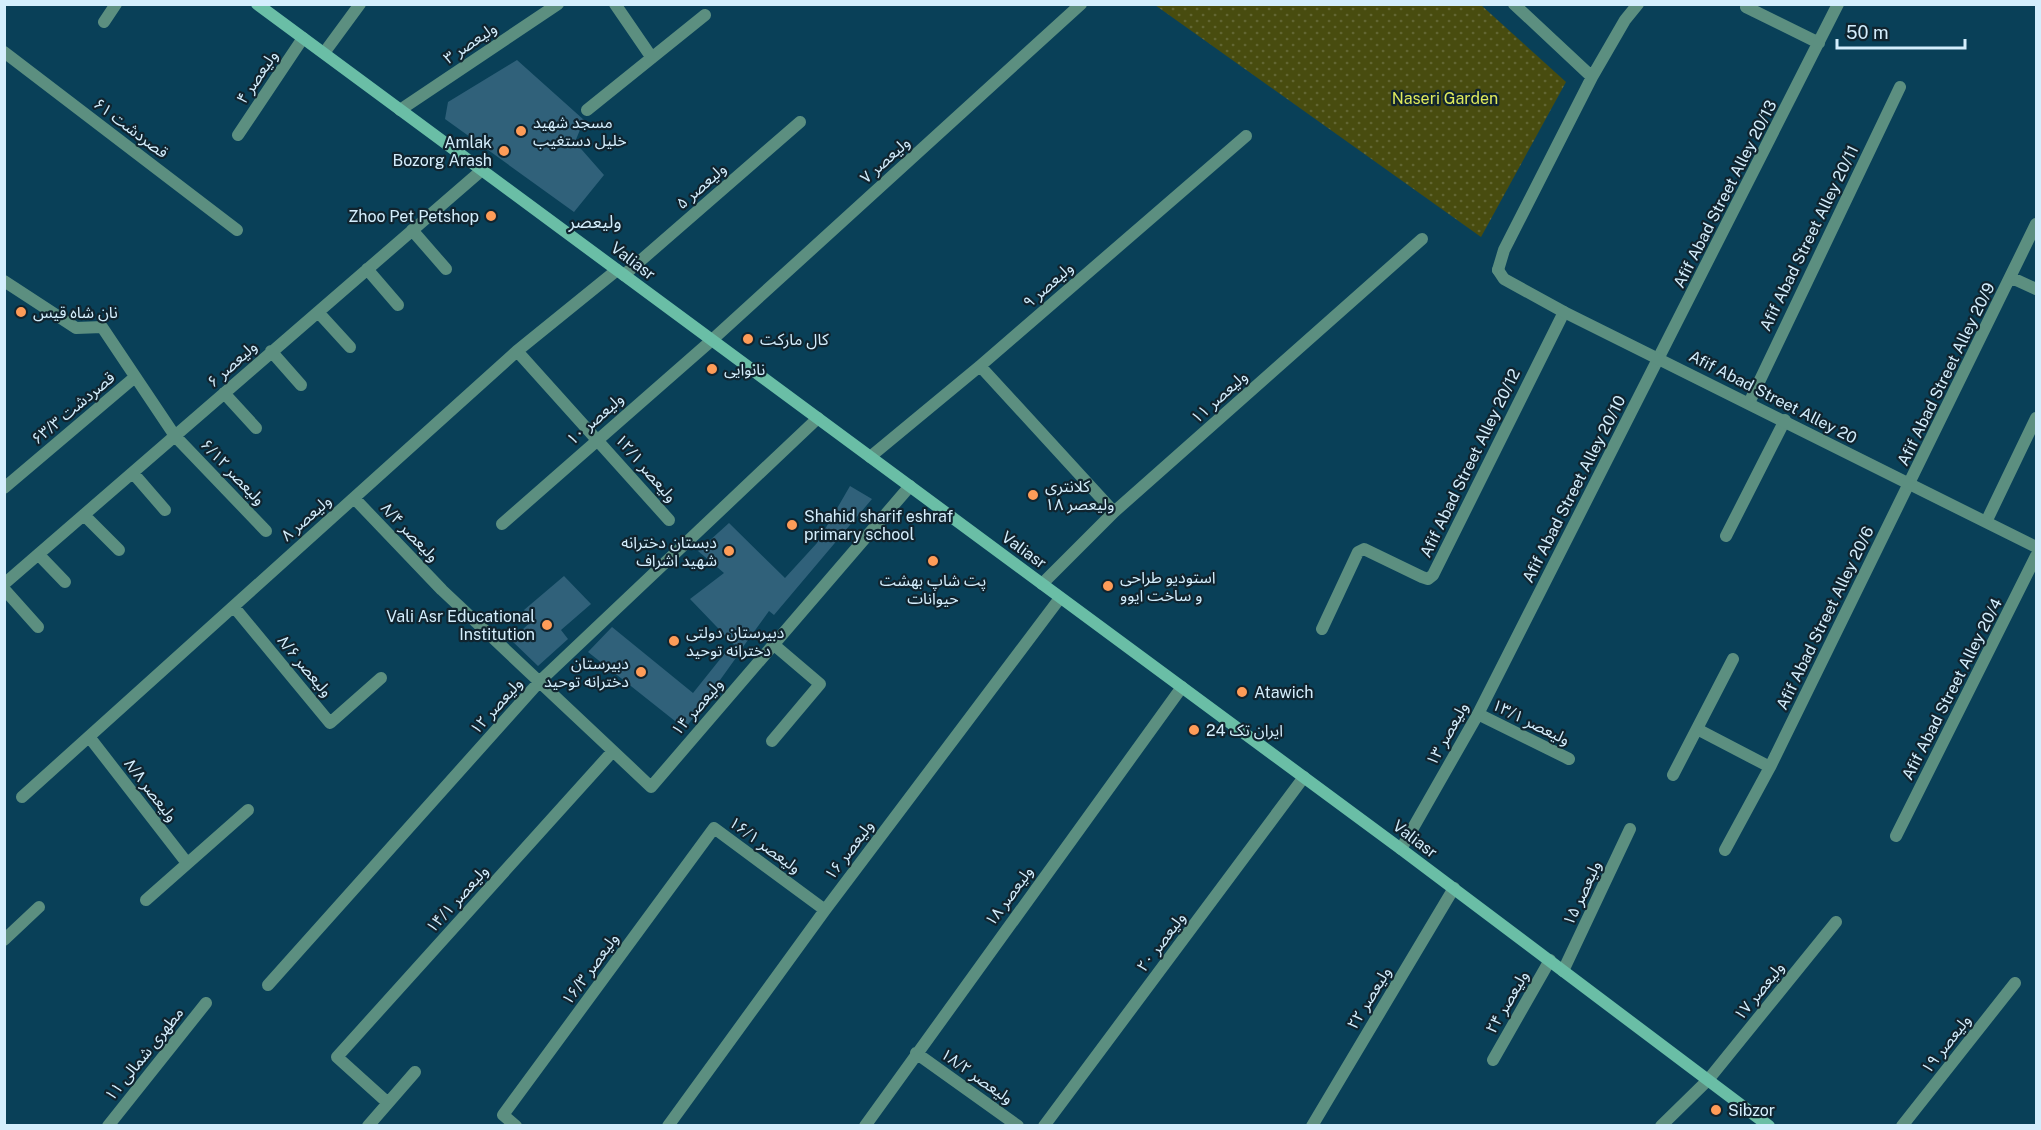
<svg xmlns="http://www.w3.org/2000/svg" width="2041" height="1130" viewBox="0 0 2041 1130" font-family="'Public Sans','Noto Sans Arabic',sans-serif">
  <style>
    .garden { fill: url(#garden-dots) }
    .building { fill: #30617a }
    .lines { fill: none; stroke-linecap: round; stroke-linejoin: round }
    .minor { stroke: #5c8f80; stroke-width: 12 }
    .tertiary { stroke: #5c8f80; stroke-width: 12 }
    .secondary { stroke: #6abea6; stroke-width: 12 }
    .poi-dot { fill: #fe9c58; stroke: #10242f; stroke-width: 2 }
    .labels { text-anchor: middle; dominant-baseline: central; stroke-width: 4.5; stroke-linejoin: round; paint-order: stroke }
    .street-label { font-size: 16px; fill: #d4eefd; stroke: #10242f }
    .park-label { font-size: 16px; fill: #dee95c; stroke: #10242f }
    .poi-label { font-size: 16px; fill: #d4eefd; stroke: #10242f; text-anchor: start }
    .neighbourhood-label { font-size: 18px; fill: #d4eefd; stroke: #10242f }
  </style>
  <defs>
    <pattern id="garden-dots" width="8" height="8" patternUnits="userSpaceOnUse" patternTransform="scale(1.5)"><rect width="8" height="8" fill="#484c0f"/><path d="M2 2h.1M6 6h.1" fill="none" stroke="#626633" stroke-width="1.8" stroke-linecap="round"/></pattern>
  </defs>
  <rect width="100%" height="100%" fill="#094058"/>
  <path class="garden" d="M1155,5H1481L1566,82L1481,237Z"/>
  <path class="building" d="M517,60L584,120L575,142L604,175L574,212L445,119L448,102Z
    M850,486L872,499L774,615L769,611L740,651L690,599L724,573L698,551L729,523L785,578L817,543Z
    M564,576L591,604L561,630L568,639L538,666L511,640L533,620L524,610Z
    M612,627L693,693L729,648L738,655L685,729L588,652Z"/>
  <g class="lines">
    <path class="minor" d="M615,4L652,58
      M1514,4L1592,77
      M1746,7L1819,43
      M104,22L116,4
      M4,52L237,230
      M324,53L360,4
      M587,110L705,15
      M238,135L303,38
      M412,230L446,269
      M367,269L398,305
      M1498,270L1504,250L1592,77L1625,20L1638,4
      M624,275L800,122
      M2012,278L2036,289
      M4,281L76,328L102,327L175,436L266,531
      M318,312L350,347
      M271,351L301,385
      M517,351L669,520
      M980,366L1114,512
      M224,393L256,428
      M1749,403L1900,87
      M870,457L980,366L1246,136
      M133,473L165,510
      M4,488L135,377
      M354,498L442,590L613,751
      M84,515L119,550
      M1987,520L2036,418
      M502,524L712,340L1081,4
      M1726,536L1785,420
      M39,555L65,582
      M4,584L482,170
      M1042,584L1114,512L1422,239
      M4,589L38,627
      M234,607L330,723L381,678
      M1322,629L1358,552L1364,549L1422,577L1428,579L1433,575L1564,312
      M1478,714L1569,759
      M1697,729L1770,767
      M90,738L187,863
      M772,741L820,684L773,644
      M1673,775L1733,659
      M22,797L517,351L617,270
      M1896,836L2036,556
      M1401,849L1478,714L1838,4
      M1725,850L1770,767L2036,224
      M146,900L248,810
      M4,940L39,907
      M1563,971L1630,829
      M268,985L540,681L818,418
      M916,1053L1018,1126
      M1493,1060L1550,960
      M388,1103L337,1057L613,751L651,787L910,486
      M108,1126L206,1003
      M368,1126L415,1072
      M516,1126L503,1115L714,828L825,910
      M668,1126L825,910L1060,598
      M865,1126L1182,687
      M1044,1126L1304,777
      M1312,1126L1454,888
      M1661,1126L1708,1080L1836,922
      M1902,1126L2015,983"/>
    <path class="tertiary" d="M400,110L558,4
      M1498,270L1504,279L1564,312L2036,547"/>
    <path class="secondary" d="M257,4L1401,849L1769,1126"/>
  </g>
  <g class="poi-dot">
    <circle cx="521" cy="131" r="6"/>
    <circle cx="504" cy="151" r="6"/>
    <circle cx="491" cy="216" r="6"/>
    <circle cx="21" cy="312" r="6"/>
    <circle cx="748" cy="339" r="6"/>
    <circle cx="712" cy="369" r="6"/>
    <circle cx="1033" cy="495" r="6"/>
    <circle cx="792" cy="525" r="6"/>
    <circle cx="729" cy="551" r="6"/>
    <circle cx="933" cy="561" r="6"/>
    <circle cx="1108" cy="586" r="6"/>
    <circle cx="547" cy="625" r="6"/>
    <circle cx="674" cy="641" r="6"/>
    <circle cx="641" cy="672" r="6"/>
    <circle cx="1242" cy="692" r="6"/>
    <circle cx="1194" cy="730" r="6"/>
    <circle cx="1716" cy="1110" r="6"/>
  </g>
  <g class="labels">
    <g class="street-label">
      <text transform="translate(470 43) rotate(-34)">۳ ولیعصر</text>
      <text transform="translate(257 77) rotate(-56)">۴ ولیعصر</text>
      <text transform="translate(131 128) rotate(37)">۶۱ قصردشت</text>
      <text transform="translate(885 160) rotate(-42)">۷ ولیعصر</text>
      <text transform="translate(701 186) rotate(-41)">۵ ولیعصر</text>
      <text transform="translate(1725 194) rotate(-63)">Afif Abad Street Alley 20/13</text>
      <text transform="translate(1809 238) rotate(-64)">Afif Abad Street Alley 20/11</text>
      <text transform="translate(633 261) rotate(37)">Valiasr</text>
      <text transform="translate(1048 285) rotate(-41)">۹ ولیعصر</text>
      <text transform="translate(232 364) rotate(-42)">۶ ولیعصر</text>
      <text transform="translate(1946 374) rotate(-64)">Afif Abad Street Alley 20/9</text>
      <text transform="translate(1219 397) rotate(-42)">۱۱ ولیعصر</text>
      <text transform="translate(1773 397) rotate(27)">Afif Abad Street Alley 20</text>
      <text transform="translate(73 408) rotate(-40)">۶۳/۳ قصردشت</text>
      <text transform="translate(595 419) rotate(-41)">۱۰ ولیعصر</text>
      <text transform="translate(1470 463) rotate(-64)">Afif Abad Street Alley 20/12</text>
      <text transform="translate(646 468) rotate(49)">۱۲/۱ ولیعصر</text>
      <text transform="translate(233 472) rotate(46)">۶/۱۲ ولیعصر</text>
      <text transform="translate(1574 489) rotate(-63)">Afif Abad Street Alley 20/10</text>
      <text transform="translate(306 518) rotate(-41)">۸ ولیعصر</text>
      <text transform="translate(410 532) rotate(46)">۸/۴ ولیعصر</text>
      <text transform="translate(1024 550) rotate(36)">Valiasr</text>
      <text transform="translate(1825 618) rotate(-64)">Afif Abad Street Alley 20/6</text>
      <text transform="translate(305 666) rotate(50)">۸/۶ ولیعصر</text>
      <text transform="translate(1952 689) rotate(-63)">Afif Abad Street Alley 20/4</text>
      <text transform="translate(496 706) rotate(-48)">۱۲ ولیعصر</text>
      <text transform="translate(697 707) rotate(-49)">۱۴ ولیعصر</text>
      <text transform="translate(1531 722) rotate(26)">۱۳/۱ ولیعصر</text>
      <text transform="translate(1447 734) rotate(-61)">۱۳ ولیعصر</text>
      <text transform="translate(151 790) rotate(52)">۸/۸ ولیعصر</text>
      <text transform="translate(1415 839) rotate(37)">Valiasr</text>
      <text transform="translate(765 845) rotate(36)">۱۶/۱ ولیعصر</text>
      <text transform="translate(849 850) rotate(-53)">۱۶ ولیعصر</text>
      <text transform="translate(1582 893) rotate(-65)">۱۵ ولیعصر</text>
      <text transform="translate(1009 896) rotate(-54)">۱۸ ولیعصر</text>
      <text transform="translate(457 899) rotate(-48)">۱۴/۱ ولیعصر</text>
      <text transform="translate(1161 942) rotate(-53)">۲۰ ولیعصر</text>
      <text transform="translate(590 969) rotate(-54)">۱۶/۳ ولیعصر</text>
      <text transform="translate(1759 991) rotate(-51)">۱۷ ولیعصر</text>
      <text transform="translate(1369 998) rotate(-59)">۲۲ ولیعصر</text>
      <text transform="translate(1507 1002) rotate(-60)">۲۴ ولیعصر</text>
      <text transform="translate(1946 1044) rotate(-52)">۱۹ ولیعصر</text>
      <text transform="translate(144 1054) rotate(-51)">۱۱ مطهری شمالی</text>
      <text transform="translate(977 1076) rotate(35)">۱۸/۲ ولیعصر</text>
    </g>
    <g class="park-label">
      <text x="1445" y="98">Naseri Garden</text>
    </g>
    <g class="poi-label">
      <text x="533" y="122">مسجد شهید<tspan x="533" dy="18">خلیل دستغیب</tspan></text>
      <text x="492" y="142" text-anchor="end">Amlak<tspan x="492" dy="18">Bozorg Arash</tspan></text>
      <text x="479" y="216" text-anchor="end">Zhoo Pet Petshop</text>
      <text x="33" y="312">نان شاه قیس</text>
      <text x="760" y="339">کال مارکت</text>
      <text x="724" y="369">نانوایی</text>
      <text x="1045" y="486">کلانتری<tspan x="1045" dy="18">۱۸ ولیعصر</tspan></text>
      <text x="804" y="516">Shahid sharif eshraf<tspan x="804" dy="18">primary school</tspan></text>
      <text x="717" y="542" text-anchor="end">دبستان دخترانه<tspan x="717" dy="18">شهید اشراف</tspan></text>
      <text x="1120" y="577">استودیو طراحی<tspan x="1120" dy="18">و ساخت ایوو</tspan></text>
      <text x="933" y="580" text-anchor="middle">پت شاپ بهشت<tspan x="933" dy="18">حیوانات</tspan></text>
      <text x="535" y="616" text-anchor="end">Vali Asr Educational<tspan x="535" dy="18">Institution</tspan></text>
      <text x="686" y="632">دبیرستان دولتی<tspan x="686" dy="18">دخترانه توحید</tspan></text>
      <text x="629" y="663" text-anchor="end">دبیرستان<tspan x="629" dy="18">دخترانه توحید</tspan></text>
      <text x="1254" y="692">Atawich</text>
      <text x="1206" y="730">ایران تک 24</text>
      <text x="1728" y="1110">Sibzor</text>
    </g>
    <g class="neighbourhood-label">
      <text x="595" y="221">ولیعصر</text>
    </g>
  </g>
  <rect width="2041" height="1130" fill="none" stroke="#d4eefd" stroke-width="12"/>
  <path d="M1837 39v9h128v-9" fill="none" stroke="#d4eefd" stroke-width="3"/>
  <text x="1846" y="39" font-size="18" fill="#d4eefd" stroke="#10242f" stroke-width="4.5" paint-order="stroke">50 m</text>
</svg>
